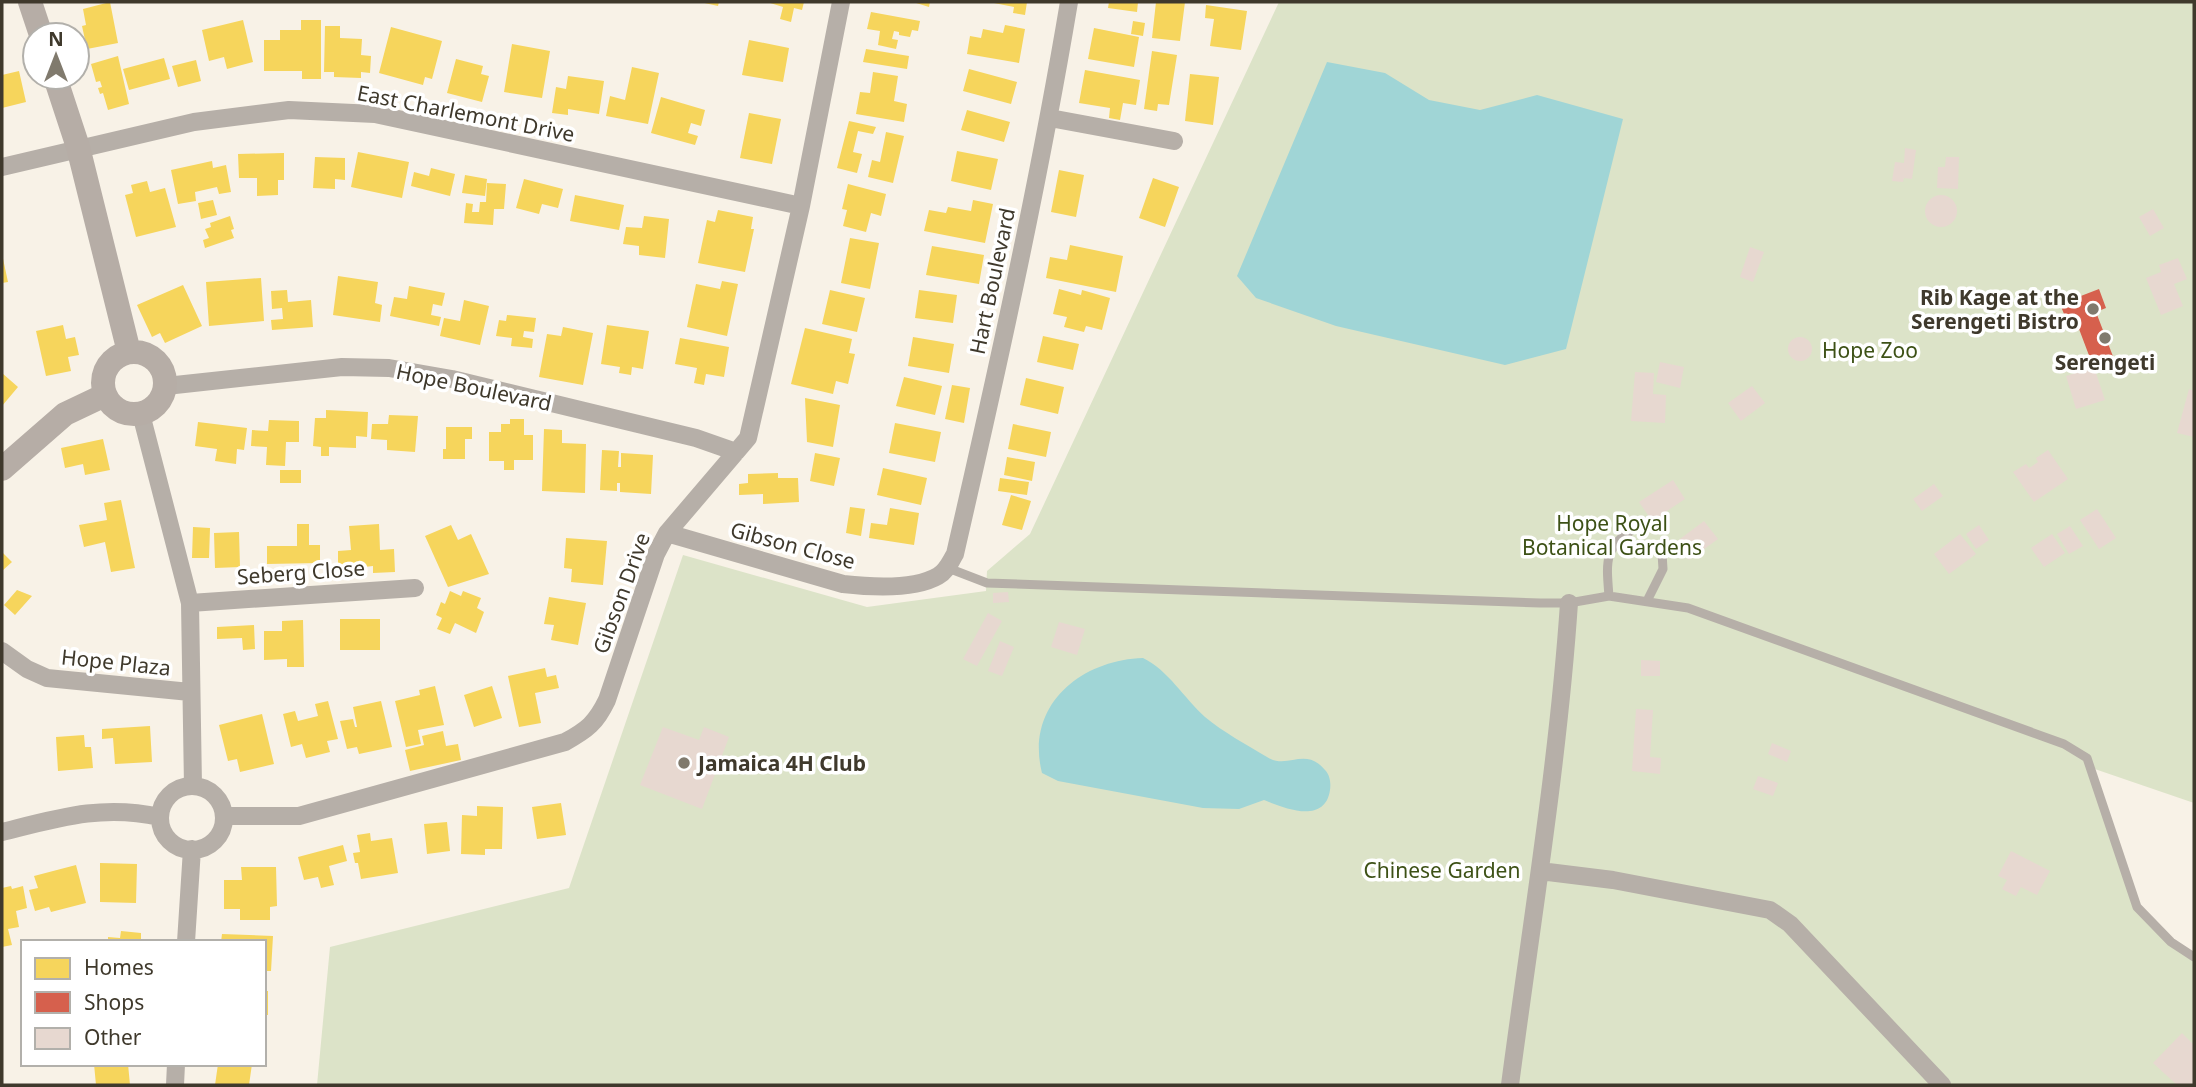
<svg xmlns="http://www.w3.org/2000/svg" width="2196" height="1087" viewBox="0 0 2196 1087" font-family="'Noto Sans',sans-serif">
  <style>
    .green { fill: #dce3c8 }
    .water { fill: #a0d5d6 }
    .homes { fill: #f6d55c }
    .shops { fill: #d6604d }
    .building { fill: #e7d8d0 }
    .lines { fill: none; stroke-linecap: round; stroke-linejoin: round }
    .lane { stroke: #b6afa8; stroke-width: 9 }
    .street { stroke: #b6afa8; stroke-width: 18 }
    .secondary { stroke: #b6ada6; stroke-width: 24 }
    .poi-dot { fill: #807a6d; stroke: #fff; stroke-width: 2.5 }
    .labels { text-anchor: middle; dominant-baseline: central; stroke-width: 7; stroke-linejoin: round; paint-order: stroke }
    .street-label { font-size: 21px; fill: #3f392c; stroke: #fff }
    .poi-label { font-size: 21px; font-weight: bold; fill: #3f392c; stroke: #fff; text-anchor: end }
    .park-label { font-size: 21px; fill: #3d5116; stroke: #fff }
  </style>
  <rect width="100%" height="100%" fill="#f8f2e7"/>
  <path class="green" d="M1279,2H2194V803L2086,766L2137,912L2194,960V1085H317L330,947L569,888L683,555L867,607L986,591L987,571L1030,534Z"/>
  <path class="water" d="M1327,62L1385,73L1429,100L1480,110L1537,95L1623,119L1566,349L1505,365L1336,326L1256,298L1237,276Z
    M1143,658C1168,670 1184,698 1205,717C1223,732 1247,745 1267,757C1288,770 1305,746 1325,770C1330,775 1331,783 1330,790C1325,825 1284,808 1264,800L1239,809L1203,808L1058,781L1042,773C1025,706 1080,660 1143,658Z"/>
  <path class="homes" d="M110,2L118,43L87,49L82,26L86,25L83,9Z
    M700,2H719L718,6Z
    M767,2H804L802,10L794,8L791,22L780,19L783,7Z
    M913,2H930L929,7Z
    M989,2H1027L1025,15L1013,13L1014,7Z
    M1109,2H1138L1137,12L1108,8Z
    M1156,2H1185L1180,41L1152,38Z
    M1206,5L1247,11L1241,50L1210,46L1214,19L1205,18Z
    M871,12L920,21L918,31L912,30L910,37L899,35V32L894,31L892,39L898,40L896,49L878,45L880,31L867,29Z
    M243,20L253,62L227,69L224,57L209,61L202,30Z
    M301,20H321V79H302V71H264V40H280V30H301Z
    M1133,21L1145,23L1143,36L1131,34Z
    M1005,25L1025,29L1019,63L967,54L970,36L981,38L983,29L1003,33Z
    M325,26H340V38L362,39L361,55L371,56L370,73L361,72V78L334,77V72H324Z
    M391,27L442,41L432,79L425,77L423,85L379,73Z
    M1094,28L1139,37L1134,67L1088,59Z
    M749,40L789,48L783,82L742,75Z
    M512,44L550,51L542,98L504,92Z
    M866,49L909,56L907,69L863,62Z
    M1152,51L1177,55L1169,105L1158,104L1157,111L1144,109Z
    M118,56L129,104L108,110L103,93L100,94L98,88L102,87L100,81L96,82L91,64Z
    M164,58L170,79L129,90L123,69Z
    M456,59L483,66L481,74L489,76L482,102L447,93Z
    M196,60L201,81L178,87L172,66Z
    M632,67L659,73L648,124L606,116L610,96L625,100Z
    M969,69L1017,82L1011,104L963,91Z
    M1085,70L1140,80L1136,105L1123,103L1120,120L1109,118L1110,108L1079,103Z
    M19,71L26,102L2,108V75Z
    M873,72L898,76L894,101L907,104L904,122L856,114L860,92L870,93Z
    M1190,74L1219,77L1213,125L1185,121Z
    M568,76L604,81L599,114L568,109V115L552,113L556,87L566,89Z
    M661,97L705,110L701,126L691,123L688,133L698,136L695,145L651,133Z
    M967,110L1010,122L1004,142L961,130Z
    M749,113L781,119L772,164L740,158Z
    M849,121L876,127L873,134L858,131L853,152L862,154L857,173L837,168Z
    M886,132L904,136L893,183L868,177L872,160L880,162Z
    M957,151L998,159L991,190L951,181Z
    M358,152L409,162L402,198L351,187Z
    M284,153V180H278V195L257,196V178H239L238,154Z
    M315,157L345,158V180L335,179V189L313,188Z
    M212,161L213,168L226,165L231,192L219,194L217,187L195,192L196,201L178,204L171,170Z
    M431,168L455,174L450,196L411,186L414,172L429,176Z
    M1059,170L1084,175L1076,217L1051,212Z
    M465,175L487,179L485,196L462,193Z
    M1153,178L1179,187L1165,227L1139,218Z
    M524,179L563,189L558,208L542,204L539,214L516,208Z
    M147,181L150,192L165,188L176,227L136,237L125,195L133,193L131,185Z
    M487,183L506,184L504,209H494L493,225L464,223L466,203L473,204L472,212H479L480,202H486Z
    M848,184L886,194L881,216L871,213L866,232L843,226L847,210L842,209Z
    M575,195L624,205L619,230L570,221Z
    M213,200L217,215L201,219L198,203Z
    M973,200L993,204L985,243L924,231L929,210L946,213L948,207L971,211Z
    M718,210L753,217L751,229H754L745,272L698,263L707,220L715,222Z
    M230,216L234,229L231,230L234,238L205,248L203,240L209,238L205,229L211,227L210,223Z
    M644,216L669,219L665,258L639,255V246L623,244L626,227L642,228Z
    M850,238L879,243L870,289L841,283Z
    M1070,245L1123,256L1116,292L1046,278L1050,257L1067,260Z
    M932,246L984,255L979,284L926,275Z
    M2,254L8,282L2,283Z
    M338,276L378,282L375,303L382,305L380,322L333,315Z
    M261,278L264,321L209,326L206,282Z
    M722,281L738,284L727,336L687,327L696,284L720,289Z
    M183,285L202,326L165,343L160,333L152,337L137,305Z
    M409,286L445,293L442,306L433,304L431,315L441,317L439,326L390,316L394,297L407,299Z
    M1059,289L1081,295L1082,290L1110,298L1102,330L1086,326L1084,332L1064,327L1067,317L1053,314Z
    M287,290L288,302L311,300L313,327L272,330L271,320L283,319L282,308L272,309L271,291Z
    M830,290L865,298L857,332L822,324Z
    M919,290L957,295L953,323L915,318Z
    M464,300L489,306L480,345L440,336L444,318L460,321Z
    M507,315L536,318L534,332L524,331L523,337L533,339L532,348L511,346L512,338L496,336L499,320L506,321Z
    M63,325L66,339L75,337L79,355L68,357L71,371L46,376L36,331Z
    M607,325L649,331L643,369L632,367L631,375L619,373L620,367L601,364Z
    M563,327L593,333L583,385L539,377L547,334L561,336Z
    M805,328L852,339L849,353L855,354L848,384L836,381L833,394L791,384Z
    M1043,336L1079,344L1073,370L1037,362Z
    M913,337L954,344L949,373L908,366Z
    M680,338L729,347L724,377L706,374L704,385L694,383L697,368L675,364Z
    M2,373L18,387L2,406Z
    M904,377L942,386L935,415L896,406Z
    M1026,378L1064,387L1058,414L1020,405Z
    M952,385L970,388L964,423L945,419Z
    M805,398L840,405L833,447L807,442Z
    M326,410L368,412L367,437L356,436V448L329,447V456H321V447L313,446L315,418H326Z
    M389,415L418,416L415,452L387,450V440L371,439L372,424H388Z
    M510,419H524V435H533V460H514V470H504V461H489V432H501V424H510Z
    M269,420L299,421V442H286L285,466L266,465L267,447L251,446L252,430L268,431Z
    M198,422L247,428L244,450L237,449L236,464L215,461L217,449L195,446Z
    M895,423L941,432L935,462L889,453Z
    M1013,424L1051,432L1046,457L1008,449Z
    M446,427H472V439H465V459H443V449H446Z
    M544,429L562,430V443L586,444L585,493L542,491Z
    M103,439L110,470L85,475L83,464L65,468L61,448Z
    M602,450L619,451L618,467H621V453L653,455L651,494L620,492V483H617V491L600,490Z
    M815,453L840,458L834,486L810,481Z
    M1007,457L1035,462L1032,481L1004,475Z
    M883,468L927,478L921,505L877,495Z
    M280,470H301V483H280Z
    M778,473V478H798L799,502L763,504V494L739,495V484L748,483V474Z
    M1000,478L1029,482L1027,495L998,491Z
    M1011,495L1031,501L1022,530L1002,525Z
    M121,500L135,568L111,572L105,542L84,547L79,525L107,520L104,503Z
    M850,507L865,509L861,536L846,533Z
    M890,508L919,513L914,545L869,538L871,523L887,525Z
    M297,524H309V545H320V563L267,564V546H297Z
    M379,524L380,550L394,549L395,572L373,573V566L338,570V551L351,550L349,526Z
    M451,525L458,540L471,534L489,574L448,587L425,536Z
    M193,527L210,528L209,558H192Z
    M239,532L240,567L215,568L214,533Z
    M566,538L607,541L603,585L571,582L572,569L564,568Z
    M2,552L12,562L2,571Z
    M17,590L32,596L15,615L4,605Z
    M450,591L461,596L463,591L481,598L477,608L484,612L476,633L455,623L450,634L437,629L442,618L436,615L441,602L445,604Z
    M549,597L586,603L578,645L551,640L554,625L544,624Z
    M340,619H380V650H340Z
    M303,620L304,667H287V659L264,660V631H282V621Z
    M254,625L255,649L243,650L242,638L217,639V627Z
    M545,668L547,677L556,675L559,688L535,693L541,723L519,727L508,676Z
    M435,686L444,725L418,730L421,744L406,747L395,701L420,695L419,690Z
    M492,686L502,718L474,727L464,695Z
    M328,701L338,739L327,741L330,752L306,758L302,744L291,747L283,714L295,711L298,721L318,716L315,704Z
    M381,701L392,747L359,754L357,747L347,749L340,721L353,719L355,727H357L353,707Z
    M262,714L274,764L240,772L237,759L228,761L219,725Z
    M150,726L152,762L115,764L113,738L102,739V729Z
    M443,731L446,746L458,744L461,760L410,771L405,750L424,745L422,736Z
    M84,735L85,747H91L93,768L58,771L56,737Z
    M561,803L566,835L537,839L532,807Z
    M477,806L503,807L502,849H485V855L461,854L462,815L477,816Z
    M447,822L450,851L427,854L424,824Z
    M370,833L371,841L392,838L398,873L361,879L358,863H355L353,853L360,852L357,835Z
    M343,845L347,861L329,866L334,885L321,888L318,877L304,880L298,857Z
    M100,863L137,864L136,903L100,902Z
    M76,865L86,903L51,912L49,907L35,911L29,890L38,888L34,876Z
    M241,867H276L277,906L270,907V920H240V909H224V880H242Z
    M11,886L12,889L23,886L27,908L16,911L19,927L8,929L12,945L2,947V888Z
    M121,931L141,933V942H108V937L120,938Z
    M222,934L273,936L271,971H264V942H221Z
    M264,991H268V1015H264Z
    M94,1064H128L130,1085H96Z
    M218,1064H252L249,1085H215Z"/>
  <path class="shops" d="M2099,289L2106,308L2096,312L2114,359L2093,366L2076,321L2068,324L2060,304Z"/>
  <path class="building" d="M1905,148L1916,150L1912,179L1904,178L1903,182L1892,181L1895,162L1904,163Z
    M1946,157H1959L1958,189L1937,188L1938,167H1945Z
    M1925 211a16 16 0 1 1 32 0a16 16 0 1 1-32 0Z
    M2153,209L2164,228L2150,236L2139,217Z
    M1750,247L1764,252L1753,282L1740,277Z
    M2178,258L2187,279L2174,284L2183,306L2161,315L2146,278L2161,272L2159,265Z
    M1788 349a12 12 0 1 1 24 0a12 12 0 1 1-24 0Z
    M1660,362L1684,367L1680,388L1656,382Z
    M2094,367L2105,400L2076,409L2066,376Z
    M1635,372L1654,373L1653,394L1666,395L1665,423L1631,421Z
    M1752,386L1765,403L1741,421L1728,403Z
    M2189,389L2194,391V437L2177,433Z
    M2048,450L2068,479L2034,502L2013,472L2026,464L2029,468L2038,462L2036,458Z
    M1673,480L1685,499L1652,521L1639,502Z
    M1934,484L1943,496L1922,511L1913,499Z
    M2097,509L2116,538L2099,549L2080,520Z
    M1704,521L1718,539L1689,560L1676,542Z
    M1979,525L1989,540L1976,549L1966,534Z
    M2070,526L2083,546L2069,554L2057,534Z
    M1960,534L1976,554L1949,574L1934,554Z
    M2052,534L2065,553L2044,567L2031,548Z
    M1008,592L1009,602L993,603V593Z
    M988,613L1002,621L977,666L963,659Z
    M1059,622L1085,629L1077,655L1051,647Z
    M1000,641L1014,647L1002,676L988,671Z
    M1641,660L1660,661V676H1641Z
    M1636,709L1653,710L1650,757L1661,758L1660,774L1632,771Z
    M663,727L699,740L704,727L729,737L702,809L640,785Z
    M1772,743L1791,751L1787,762L1768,754Z
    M1758,776L1778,783L1773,796L1753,789Z
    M2011,851L2050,871L2037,895L2021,887L2016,896L2002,889L2007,880L1998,876Z
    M2182,1033L2194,1045V1085H2177L2153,1063Z"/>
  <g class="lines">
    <path class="lane" d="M948,568L987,583L1540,603H1569L1609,596L1688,608L2064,744L2087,758L2137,907L2171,942L2194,957
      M1609,596C1606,560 1604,546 1637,527
      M1647,601L1663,569L1662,553"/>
    <path class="street" d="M1050,118L1174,141
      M2,167L194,122L289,110L375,114L801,206
      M166,386L342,367L389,368L452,379L696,438L736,452
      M141,414L190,603L193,786
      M667,533L843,584C870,587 914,590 938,576C947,571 950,562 955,554C997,371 1038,187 1069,2
      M190,603L415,588
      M2,651L27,669L47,678L190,692
      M160 818a32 32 0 1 1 64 0a32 32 0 1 1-64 0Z
      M224,816H299L565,742C587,730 596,723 607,700L656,554L667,533L748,438L801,206L841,2
      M2,832C58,818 102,804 160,817
      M1540,871L1613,880L1770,910L1790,924L1942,1085
      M186,942L192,849
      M175,1085L176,1064
      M1510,1085C1531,925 1558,765 1569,603"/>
    <path class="secondary" d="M30,2L41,35
      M55,77L78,147L129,352
      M103 383a31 31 0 1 1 62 0a31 31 0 1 1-62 0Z
      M2,469L65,414L105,395"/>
  </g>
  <g class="poi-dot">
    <circle cx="2093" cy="309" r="7"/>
    <circle cx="2105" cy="338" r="7"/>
    <circle cx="684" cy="763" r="7"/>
  </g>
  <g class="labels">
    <g class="street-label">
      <text transform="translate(466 113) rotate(11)">East Charlemont Drive</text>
      <text transform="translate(992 281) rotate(-78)">Hart Boulevard</text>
      <text transform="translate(474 387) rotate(12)">Hope Boulevard</text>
      <text transform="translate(793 545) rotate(15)">Gibson Close</text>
      <text transform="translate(301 572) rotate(-4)">Seberg Close</text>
      <text transform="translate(621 593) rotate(-70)">Gibson Drive</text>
      <text transform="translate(116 662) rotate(6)">Hope Plaza</text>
    </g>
    <g class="poi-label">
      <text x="2079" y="297">Rib Kage at the<tspan x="2079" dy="24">Serengeti Bistro</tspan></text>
      <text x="2105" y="362" text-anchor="middle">Serengeti</text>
      <text x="698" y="763" text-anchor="start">Jamaica 4H Club</text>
    </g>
    <g class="park-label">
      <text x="1870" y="350">Hope Zoo</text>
      <text x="1612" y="523">Hope Royal<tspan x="1612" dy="24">Botanical Gardens</tspan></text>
      <text x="1442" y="870">Chinese Garden</text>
    </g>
  </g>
  <rect width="2196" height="1087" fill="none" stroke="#3f392c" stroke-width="7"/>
  <rect x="21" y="940" width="245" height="126" fill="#ffffff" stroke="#b2b0ab" stroke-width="2"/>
  <rect x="35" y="958" width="35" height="21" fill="#f6d55c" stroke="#b2b0ab" stroke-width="2"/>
  <text x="84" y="975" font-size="21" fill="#3f392c">Homes</text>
  <rect x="35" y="992" width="35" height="21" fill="#d6604d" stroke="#b2b0ab" stroke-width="2"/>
  <text x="84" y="1010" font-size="21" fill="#3f392c">Shops</text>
  <rect x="35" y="1028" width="35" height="21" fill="#e7d8d0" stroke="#b2b0ab" stroke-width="2"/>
  <text x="84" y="1045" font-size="21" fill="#3f392c">Other</text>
  <g transform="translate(56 56)"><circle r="33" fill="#ffffff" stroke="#b2b0ab" stroke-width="2"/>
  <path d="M0-5L12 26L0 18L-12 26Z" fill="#807a6d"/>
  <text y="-10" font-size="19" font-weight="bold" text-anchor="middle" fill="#3f392c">N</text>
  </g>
</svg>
